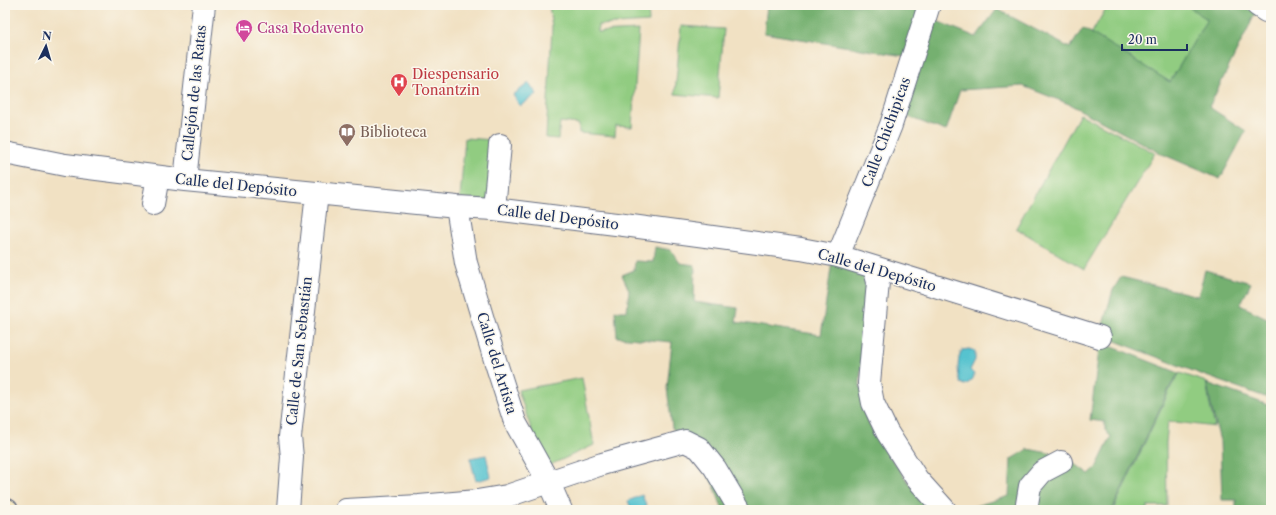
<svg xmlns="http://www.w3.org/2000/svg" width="1276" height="515" viewBox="0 0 1276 515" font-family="'Libre Caslon Text',serif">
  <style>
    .green { fill: #91cc81; stroke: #567e70 }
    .forest { fill: #74b06f; stroke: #487066 }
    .water { fill: #57c3cf; stroke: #397996 }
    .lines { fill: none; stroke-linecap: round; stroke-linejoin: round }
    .street-casing { stroke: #666d81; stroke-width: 24 }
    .secondary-casing { stroke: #666d81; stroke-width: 24 }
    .street { stroke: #fff; stroke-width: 22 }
    .secondary { stroke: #f6e9c3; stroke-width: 22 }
    .labels { text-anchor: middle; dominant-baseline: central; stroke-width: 3; stroke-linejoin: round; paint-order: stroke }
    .hotel-label { font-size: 14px; fill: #b23c85; stroke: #fbf7ec; text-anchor: start }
    .health-label { font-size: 14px; fill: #be3a42; stroke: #fbf7ec; text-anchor: start }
    .street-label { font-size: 14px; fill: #1b2f5e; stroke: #fbf7ec }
    .education-label { font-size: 14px; fill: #785e54; stroke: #fbf7ec; text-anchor: start }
  </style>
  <rect width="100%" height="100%" fill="#fbf7ec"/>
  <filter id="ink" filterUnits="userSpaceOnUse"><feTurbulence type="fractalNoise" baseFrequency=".025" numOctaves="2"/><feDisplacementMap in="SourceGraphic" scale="8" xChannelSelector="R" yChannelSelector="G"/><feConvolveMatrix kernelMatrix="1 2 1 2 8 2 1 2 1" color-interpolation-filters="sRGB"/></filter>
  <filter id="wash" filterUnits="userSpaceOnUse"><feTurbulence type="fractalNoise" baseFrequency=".012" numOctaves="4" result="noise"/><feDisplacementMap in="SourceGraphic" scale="16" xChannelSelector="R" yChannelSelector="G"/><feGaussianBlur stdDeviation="0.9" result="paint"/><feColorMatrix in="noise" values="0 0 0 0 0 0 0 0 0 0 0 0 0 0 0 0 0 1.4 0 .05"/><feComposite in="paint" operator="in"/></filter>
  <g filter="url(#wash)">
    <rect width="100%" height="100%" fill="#f1e1c3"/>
    <path class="green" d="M549,5H648L649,22L598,25V32L639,30L632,127L616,126L615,136L579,133V124L560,122L558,139L546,138L552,27Z
      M1108,5H1193L1191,8L1208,19L1170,82L1091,34Z
      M681,26L724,29L718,98L675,94Z
      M1080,114L1155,153L1084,269L1016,228Z
      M465,138L494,140L489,201L460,198Z
      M1180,373L1206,382L1210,406L1215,427L1168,421L1166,443L1167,506H1148V510H1113L1172,385Z
      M582,378L594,445L548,466L539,452L518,390Z"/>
    <path class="forest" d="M767,5H920L917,13L976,37L997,9L1070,48L1083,28L1170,82L1207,19L1190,8L1193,5H1245L1256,12L1209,107L1246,131L1220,179L1162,154L1069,104L1023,86L960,90L946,131L903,115L916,58L764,33Z
      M655,247L671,250L680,263L695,265L694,302L738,308L736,322L821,335L832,262L867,275L860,384L867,420L876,437L911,486L933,510H723L713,484L692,447L672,428L667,388L672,342L617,337L615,311H627L629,290L622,275L634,270L635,261L653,262Z
      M1205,270L1251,283L1240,305L1271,320V399L1206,376L1100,335L1113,290L1121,277L1198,296Z
      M1100,342L1179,373L1171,385L1112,510H962L1009,496L1011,459L1028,449L1064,456L1089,474L1096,468L1111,437L1105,430V422L1090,420Z
      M1207,383L1271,406V498L1265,510H1236V500H1222L1220,441L1211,406Z"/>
    <path class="water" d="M529,83L537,94L520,106L513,95Z
      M969,349L975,351V360L970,370L974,374C974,380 970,382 965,385L961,383C957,374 957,359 962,350Z
      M486,455L491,477L476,481L470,458Z
      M642,495L648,510H632L628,501Z"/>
  </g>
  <g filter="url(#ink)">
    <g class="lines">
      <defs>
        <path id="street" d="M1257,5L1266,11
          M5,153L65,165L185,180L457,207L494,209L624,225L801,249L838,256L874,267L1100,337
          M185,180L204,5
          M153,204L158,177
          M457,207L466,263L495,360L515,422L549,483L561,510
          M494,209L500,145
          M838,256L891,125L929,5
          M874,267L878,282L869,383L873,403L887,432L917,479L945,510
          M288,510L292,457L290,437L317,193
          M346,510L419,506L477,501L507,496L602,464L685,441L699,448L715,468L740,510
          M1026,510L1030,486L1042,472L1061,462"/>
        <path id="secondary" d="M5,509L7,510"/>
      </defs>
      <use href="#street" class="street-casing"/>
      <use href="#secondary" class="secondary-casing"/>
      <use href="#street" class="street"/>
      <use href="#secondary" class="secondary"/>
    </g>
  </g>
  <defs>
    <symbol id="hotel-pin" viewBox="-11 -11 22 30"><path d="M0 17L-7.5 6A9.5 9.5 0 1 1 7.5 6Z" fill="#d1479c" stroke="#fbf7ec"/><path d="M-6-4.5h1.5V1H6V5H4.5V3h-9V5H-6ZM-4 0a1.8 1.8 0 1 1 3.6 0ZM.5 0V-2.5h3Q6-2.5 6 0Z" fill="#fff"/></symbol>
    <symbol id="hospital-pin" viewBox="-11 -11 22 30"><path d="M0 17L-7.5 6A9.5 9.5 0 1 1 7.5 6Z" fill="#e0444e" stroke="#fbf7ec"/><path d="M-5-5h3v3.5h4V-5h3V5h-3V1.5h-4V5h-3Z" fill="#fff"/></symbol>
    <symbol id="library-pin" viewBox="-11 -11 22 30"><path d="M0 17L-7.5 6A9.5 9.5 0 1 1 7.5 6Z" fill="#8d6e63" stroke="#fbf7ec"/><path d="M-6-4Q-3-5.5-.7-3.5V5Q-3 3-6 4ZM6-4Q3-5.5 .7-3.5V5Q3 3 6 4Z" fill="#fff"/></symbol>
  </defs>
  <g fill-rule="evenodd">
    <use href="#hotel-pin" x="234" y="18" width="20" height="27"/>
    <use href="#hospital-pin" x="389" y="72" width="20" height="27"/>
    <use href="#library-pin" x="337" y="122" width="20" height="27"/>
  </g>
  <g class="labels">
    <g class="hotel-label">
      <text x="257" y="28">Casa Rodavento</text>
    </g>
    <g class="health-label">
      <text x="412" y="74">Diespensario<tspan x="412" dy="16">Tonantzin</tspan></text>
    </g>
    <g class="street-label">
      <text transform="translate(194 93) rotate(-84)">Callejón de las Ratas</text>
      <text transform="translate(886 132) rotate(-70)">Calle Chichipicas</text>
      <text transform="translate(236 185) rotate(6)">Calle del Depósito</text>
      <text transform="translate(558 217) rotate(7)">Calle del Depósito</text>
      <text transform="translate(877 270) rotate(16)">Calle del Depósito</text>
      <text transform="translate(299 351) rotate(-84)">Calle de San Sebastián</text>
      <text transform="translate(497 363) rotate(73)">Calle del Artista</text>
    </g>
    <g class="education-label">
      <text x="360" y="132">Biblioteca</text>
    </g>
  </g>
  <rect width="1276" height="515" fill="none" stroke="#fbf7ec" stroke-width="20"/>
  <g transform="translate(46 46) rotate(5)" stroke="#fbf7ec" stroke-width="3" paint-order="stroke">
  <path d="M0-3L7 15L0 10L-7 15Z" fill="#1b2f5e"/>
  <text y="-6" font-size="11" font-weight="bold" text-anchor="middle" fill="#1b2f5e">N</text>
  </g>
  <path d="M1122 44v6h65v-6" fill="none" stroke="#1b2f5e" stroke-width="2"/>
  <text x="1128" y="44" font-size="12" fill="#1b2f5e" stroke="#fbf7ec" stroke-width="3" paint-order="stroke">20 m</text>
</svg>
